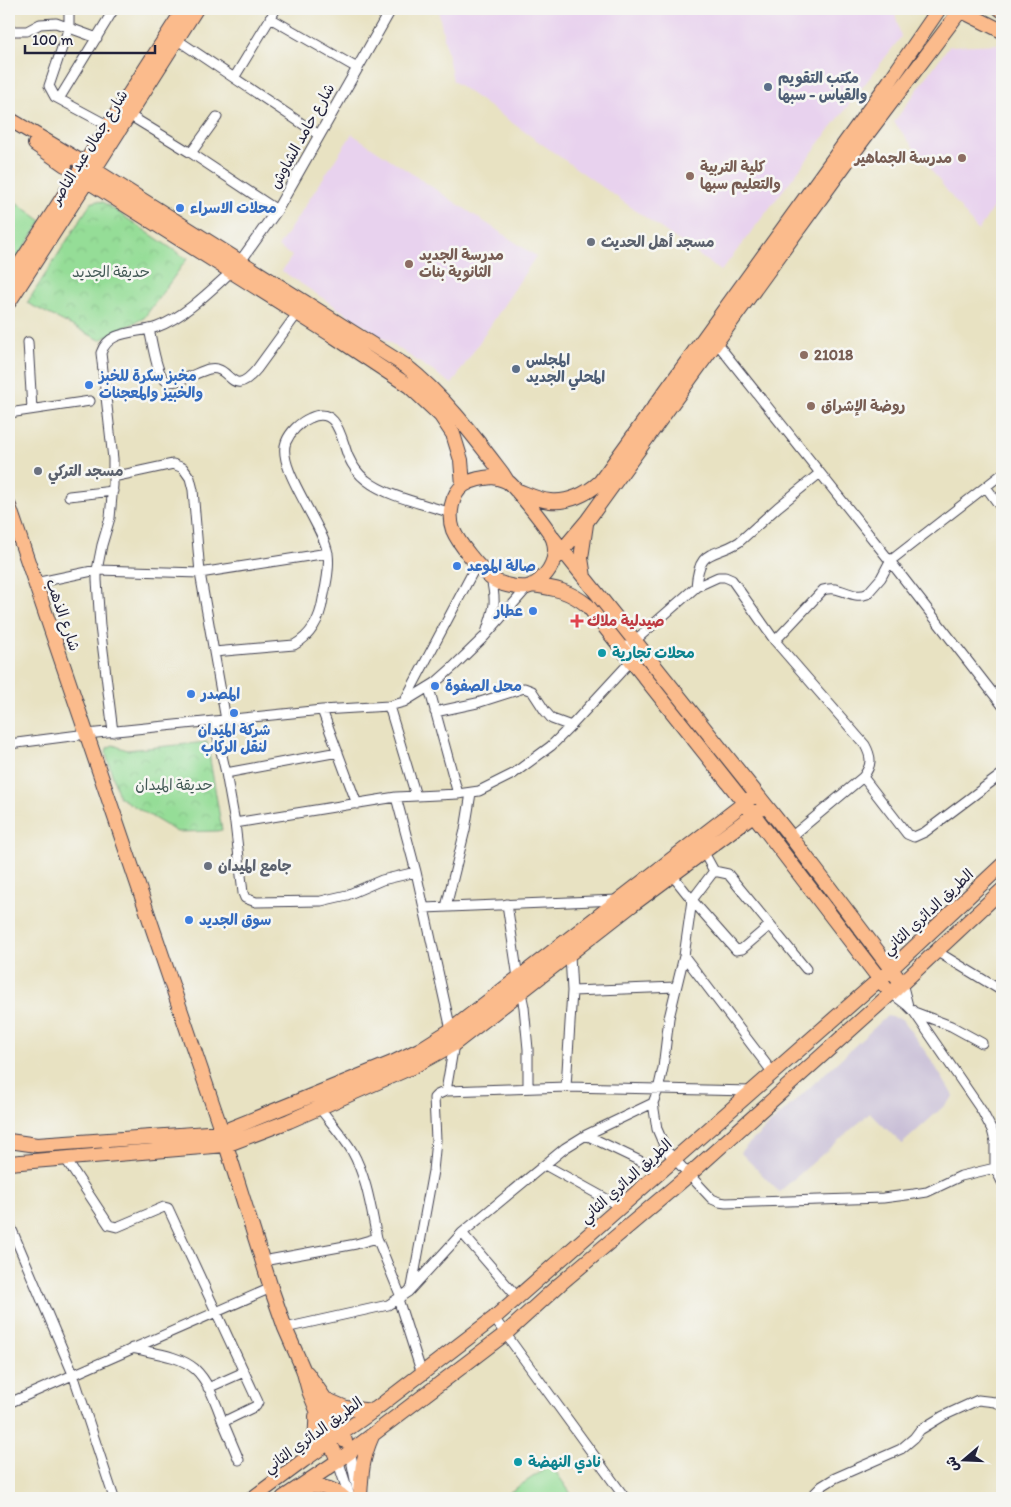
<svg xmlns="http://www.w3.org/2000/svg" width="1011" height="1507" viewBox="0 0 1011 1507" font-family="Itim,'Playpen Sans Arabic',sans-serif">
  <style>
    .built { fill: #e8d2ee }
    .industrial { fill: #c9bfd7 }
    .park { fill: url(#park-crowns); stroke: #5c8069 }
    .garden { fill: #95dd97; stroke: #5c8069 }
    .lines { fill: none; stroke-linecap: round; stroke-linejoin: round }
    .minor-casing { stroke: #403f4f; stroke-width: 11 }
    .tertiary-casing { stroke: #403f4f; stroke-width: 12 }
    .primary-casing { stroke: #403f4f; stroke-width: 16 }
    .minor { stroke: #fff; stroke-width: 9 }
    .tertiary { stroke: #fff; stroke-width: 10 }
    .primary { stroke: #fbbb8c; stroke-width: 14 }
    .service-dot { fill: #5c6f8a; stroke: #f6f6f2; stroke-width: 2 }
    .education-dot { fill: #8d6e63; stroke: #f6f6f2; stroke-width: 2 }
    .shop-dot { fill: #3f7fe0; stroke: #f6f6f2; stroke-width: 2 }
    .worship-dot { fill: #6b7280; stroke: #f6f6f2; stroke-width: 2 }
    .health-dot { fill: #e0444e; stroke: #f6f6f2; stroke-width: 2 }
    .culture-dot { fill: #0f9aa8; stroke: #f6f6f2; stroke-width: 2 }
    .labels { text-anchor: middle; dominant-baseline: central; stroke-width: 5; stroke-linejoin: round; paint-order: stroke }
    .service-label { font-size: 15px; font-weight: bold; fill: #4e5e75; stroke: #f6f6f2; text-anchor: start }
    .street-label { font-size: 15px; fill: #22223b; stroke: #f6f6f2 }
    .education-label { font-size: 15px; font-weight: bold; fill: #785e54; stroke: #f6f6f2; text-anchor: start }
    .shop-label { font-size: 15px; font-weight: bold; fill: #366cbe; stroke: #f6f6f2; text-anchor: start }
    .worship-label { font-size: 15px; font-weight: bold; fill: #5b616d; stroke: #f6f6f2; text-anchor: start }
    .park-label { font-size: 15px; fill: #445a57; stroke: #f6f6f2 }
    .health-label { font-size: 15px; font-weight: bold; fill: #be3a42; stroke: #f6f6f2; text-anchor: start }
    .culture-label { font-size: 15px; font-weight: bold; fill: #0d838f; stroke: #f6f6f2; text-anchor: start }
  </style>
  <defs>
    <pattern id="park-crowns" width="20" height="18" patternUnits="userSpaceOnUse" patternTransform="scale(1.25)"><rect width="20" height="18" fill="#95dd97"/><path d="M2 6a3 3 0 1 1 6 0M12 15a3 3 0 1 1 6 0" fill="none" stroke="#80bd83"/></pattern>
  </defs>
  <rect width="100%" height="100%" fill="#f6f6f2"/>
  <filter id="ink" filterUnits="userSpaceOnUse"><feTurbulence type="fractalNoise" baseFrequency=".02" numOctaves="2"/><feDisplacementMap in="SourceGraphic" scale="10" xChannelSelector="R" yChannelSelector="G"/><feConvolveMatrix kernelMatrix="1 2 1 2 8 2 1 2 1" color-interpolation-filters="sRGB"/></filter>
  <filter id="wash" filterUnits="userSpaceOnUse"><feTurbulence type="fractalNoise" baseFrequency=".0096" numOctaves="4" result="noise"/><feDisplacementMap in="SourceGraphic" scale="20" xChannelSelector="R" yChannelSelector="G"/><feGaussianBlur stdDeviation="1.12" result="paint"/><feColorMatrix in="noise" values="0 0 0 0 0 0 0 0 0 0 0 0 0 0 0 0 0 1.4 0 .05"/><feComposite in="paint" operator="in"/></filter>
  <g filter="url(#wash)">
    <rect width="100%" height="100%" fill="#e8e2c2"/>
    <path class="built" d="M438,9H894L901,37L721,271L453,81Z
      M1002,44V193L978,231L894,122L949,46Z
      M352,134L536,256L452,384L282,271L292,256L278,247Z"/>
    <path class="industrial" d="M887,1016L902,1019L932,1061L954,1097L902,1144L870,1113L779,1192L740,1152Z"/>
    <path class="park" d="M97,201L103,202L187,259L144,318L100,340L27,303L91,203Z
      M207,742L222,830L217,831L177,832L119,797L106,754L107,748L113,745L127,750Z"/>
    <path class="garden" d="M9,197L42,221L9,270Z
      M551,1465L574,1498H501Z"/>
  </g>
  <g filter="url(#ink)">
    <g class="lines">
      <defs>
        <path id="minor" d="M69,9V27L49,86L55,97L109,126
          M270,18L357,68
          M9,31H27L40,24L56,23L97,38
          M176,39L319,135
          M234,78L276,9
          M59,99L114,9
          M129,115L191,153
          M217,117L191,153L277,210
          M149,329C152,340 156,373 165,380C173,387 199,371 209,369C232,364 230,401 257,369L297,314
          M28,342L32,409
          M716,342L890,561L1002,474
          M9,413L90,401
          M113,477L173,464L183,468L190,478L193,490L200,573L226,720
          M986,487L1002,509
          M69,496L113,491
          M35,583L97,570L200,573L328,553
          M696,587C699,547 713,558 739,542L778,507L820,473
          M486,633C494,608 497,605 491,578
          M775,641L823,590C840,584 851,600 867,594L881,578L890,561L1002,705
          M623,651L696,587L718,577H725L732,580L775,641L865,745C872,758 872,765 863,777L791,837
          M214,652L294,645C312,635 320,619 323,599C326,585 330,568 328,554C323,524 276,468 286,442C290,432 300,422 310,418C337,405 341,438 348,456C352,465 358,474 366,480C387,497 425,504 451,513
          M429,688L458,794
          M404,702L477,564
          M389,706L416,796
          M322,710L357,804
          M435,712L477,703L524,688L532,691L545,711L552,719L571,726
          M214,721L226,773L235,823L396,797L458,794L479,791L513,774L551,746L571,726L631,661
          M113,732L100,626L97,580V570L102,545L110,518L113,485V459L101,353C109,329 137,334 157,327C184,317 210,291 231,272
          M9,744L87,734L214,721L322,710L389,706L404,702L435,683L453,667L484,637L528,587
          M226,773L338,752
          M863,777L907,834L914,837L925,832L1002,774
          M396,797L416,872L451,1030L454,1044L446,1091L566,1087L751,1091
          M235,823L243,893L245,898L256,902L321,901L347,895L382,880L416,872
          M703,851L714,871L692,900L684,956L669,1018L663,1068L658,1090L653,1103L657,1129L666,1150L712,1199L719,1202L726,1203L883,1198L914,1194L927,1192L961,1176L995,1168
          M714,871L728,874L806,969
          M672,875L692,900L736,950L742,949L770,925
          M507,904L518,978L524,1007L528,1049V1088
          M446,907L465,830L471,793
          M424,908L618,900
          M936,951L1002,991
          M684,956L773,1073
          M902,983L908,1006
          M572,991L676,987
          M891,993L908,1006L914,1012L982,1111L992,1130L995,1141V1168L1002,1182
          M914,1012L951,1026L982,1043
          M566,1087L572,991L570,955
          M319,1107C330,1122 343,1136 352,1151C367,1178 371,1209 377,1238
          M586,1135L661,1171
          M65,1158L109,1225L117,1227L164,1207L168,1208L258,1402L256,1406L223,1422C216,1404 209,1382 195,1369C179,1355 152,1353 132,1348
          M545,1165L621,1207
          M9,1223L73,1374L114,1498
          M462,1233L518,1298
          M263,1261L356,1244L377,1238L401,1297
          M412,1287L433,1171L436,1140L434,1098L437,1095L446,1091
          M398,1299L422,1374
          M494,1318L625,1498
          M285,1328L388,1305L408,1292L462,1233L565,1148L586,1135L653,1103
          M208,1388L244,1372
          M9,1403L271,1288
          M223,1422L239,1460
          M810,1498L822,1486L835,1478L901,1449L914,1438L920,1430L943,1416L978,1400L995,1402L1002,1405"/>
        <path id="tertiary" d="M237,266L277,210L391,9
          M350,1452L357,1487
          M338,1461L350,1498"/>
        <path id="primary" d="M1000,9L1002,10
          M962,11L1002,31
          M9,119L85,164L406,366C444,396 473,435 502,473L507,481
          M35,144L65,165
          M78,175L332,335L409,386L441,416L453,434L461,460L463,485
          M9,281L184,9
          M9,302L87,181L196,9
          M493,477C499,478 503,479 508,482C516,488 549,529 553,539C558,552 553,567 543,577C540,581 533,586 527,587C516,588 500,585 491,578C479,568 459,544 453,530C448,516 451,494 464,485C473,479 483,478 493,477Z
          M516,490C527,494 538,500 550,501C568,503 587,494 600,482L889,82L939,9
          M9,506L222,1132L271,1288L285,1328L303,1369L309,1391L338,1461
          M552,537L791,837L897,977
          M554,560L587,521L862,141L960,11
          M584,577L581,558L586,524
          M532,585C555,588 570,591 588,606L754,815L884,985
          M9,1141L37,1145L222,1132L392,1063L421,1049L451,1030L756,794
          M9,1163L226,1145L289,1121L412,1067L454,1044L632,905L765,806
          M307,1373L325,1399L345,1441
          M325,1399L346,1408L373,1411
          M306,1456C314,1443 317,1432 316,1416
          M299,1487C316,1486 331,1485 344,1498
          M253,1498L304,1460L373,1411L494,1318L891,969L1002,865
          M283,1498L338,1461L505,1334L560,1284L690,1174L897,988L1002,890
          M360,1498C361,1475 362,1458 372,1436"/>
      </defs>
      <use href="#minor" class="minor-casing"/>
      <use href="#tertiary" class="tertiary-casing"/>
      <use href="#primary" class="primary-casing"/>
      <use href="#minor" class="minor"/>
      <use href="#tertiary" class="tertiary"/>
      <use href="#primary" class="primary"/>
    </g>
  </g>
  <g class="service-dot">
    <circle cx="768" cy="87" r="5"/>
    <circle cx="516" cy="369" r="5"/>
  </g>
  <g class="education-dot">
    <circle cx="962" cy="158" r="5"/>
    <circle cx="690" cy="176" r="5"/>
    <circle cx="409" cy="264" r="5"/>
    <circle cx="804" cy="355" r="5"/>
    <circle cx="811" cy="406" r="5"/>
  </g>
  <g class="shop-dot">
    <circle cx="180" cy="208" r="5"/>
    <circle cx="89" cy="385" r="5"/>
    <circle cx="457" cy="566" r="5"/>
    <circle cx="533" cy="611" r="5"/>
    <circle cx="435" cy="686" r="5"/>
    <circle cx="191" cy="694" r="5"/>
    <circle cx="234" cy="713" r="5"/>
    <circle cx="189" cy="920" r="5"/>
  </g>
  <g class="worship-dot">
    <circle cx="591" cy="242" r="5"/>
    <circle cx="38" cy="471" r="5"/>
    <circle cx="208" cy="866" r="5"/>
  </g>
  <path class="health-dot" d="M574.5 613.5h5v5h5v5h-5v5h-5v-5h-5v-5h5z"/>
  <g class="culture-dot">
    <circle cx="602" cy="653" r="5"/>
    <circle cx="518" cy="1462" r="5"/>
  </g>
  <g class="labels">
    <g class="service-label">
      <text x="778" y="78">مكتب التقويم<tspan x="778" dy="17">والقياس - سبها</tspan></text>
      <text x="526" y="360">المجلس<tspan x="526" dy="17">المحلي الجديد</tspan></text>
    </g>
    <g class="street-label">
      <text transform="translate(302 136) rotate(-61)">شارع حامد الشاوش</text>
      <text transform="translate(89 147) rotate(-58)">شارع جمال عبد الناصر</text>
      <text transform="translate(63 615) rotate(71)">شارع الذهب</text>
      <text transform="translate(928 912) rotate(-43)">الطريق الدائري الثاني</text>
      <text transform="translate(626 1181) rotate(-42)">الطريق الدائري الثاني</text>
      <text transform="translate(313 1435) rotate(-36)">الطريق الدائري الثاني</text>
    </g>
    <g class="education-label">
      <text x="952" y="158" text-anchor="end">مدرسة الجماهير</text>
      <text x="700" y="167">كلية التربية<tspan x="700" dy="17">والتعليم سبها</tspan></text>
      <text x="419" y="255">مدرسة الجديد<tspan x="419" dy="17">الثانوية بنات</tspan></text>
      <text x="814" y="355">21018</text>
      <text x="821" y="406">روضة الإشراق</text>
    </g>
    <g class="shop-label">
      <text x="190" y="208">محلات الاسراء</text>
      <text x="99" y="376">مخبز سكرة للخبز<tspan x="99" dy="17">والخبيز والمعجنات</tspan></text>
      <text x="467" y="566">صالة الموعد</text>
      <text x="523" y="611" text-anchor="end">عطار</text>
      <text x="445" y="686">محل الصفوة</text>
      <text x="201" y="694">المصدر</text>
      <text x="234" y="730" text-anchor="middle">شركة الميدان<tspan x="234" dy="17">لنقل الركاب</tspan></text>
      <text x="199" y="920">سوق الجديد</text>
    </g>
    <g class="worship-label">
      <text x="601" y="242">مسجد أهل الحديث</text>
      <text x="48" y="471">مسجد التركي</text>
      <text x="218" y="866">جامع الميدان</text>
    </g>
    <g class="park-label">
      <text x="111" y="272">حديقة الجديد</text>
      <text x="174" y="785">حديقة الميدان</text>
    </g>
    <g class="health-label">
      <text x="587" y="621">صيدلية ملاك</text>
    </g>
    <g class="culture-label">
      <text x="612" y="653">محلات تجارية</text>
      <text x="528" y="1462">نادي النهضة</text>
    </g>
  </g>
  <rect width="1011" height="1507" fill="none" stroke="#f6f6f2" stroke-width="30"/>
  <g transform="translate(964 1460) rotate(251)" stroke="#f6f6f2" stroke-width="4" paint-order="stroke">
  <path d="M0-4L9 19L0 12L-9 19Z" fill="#22223b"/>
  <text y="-8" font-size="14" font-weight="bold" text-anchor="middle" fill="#22223b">ش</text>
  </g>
  <path d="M25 45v8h130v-8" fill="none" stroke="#22223b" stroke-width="2.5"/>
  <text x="32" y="45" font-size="15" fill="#22223b" stroke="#f6f6f2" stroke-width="4" paint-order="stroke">100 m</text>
</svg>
